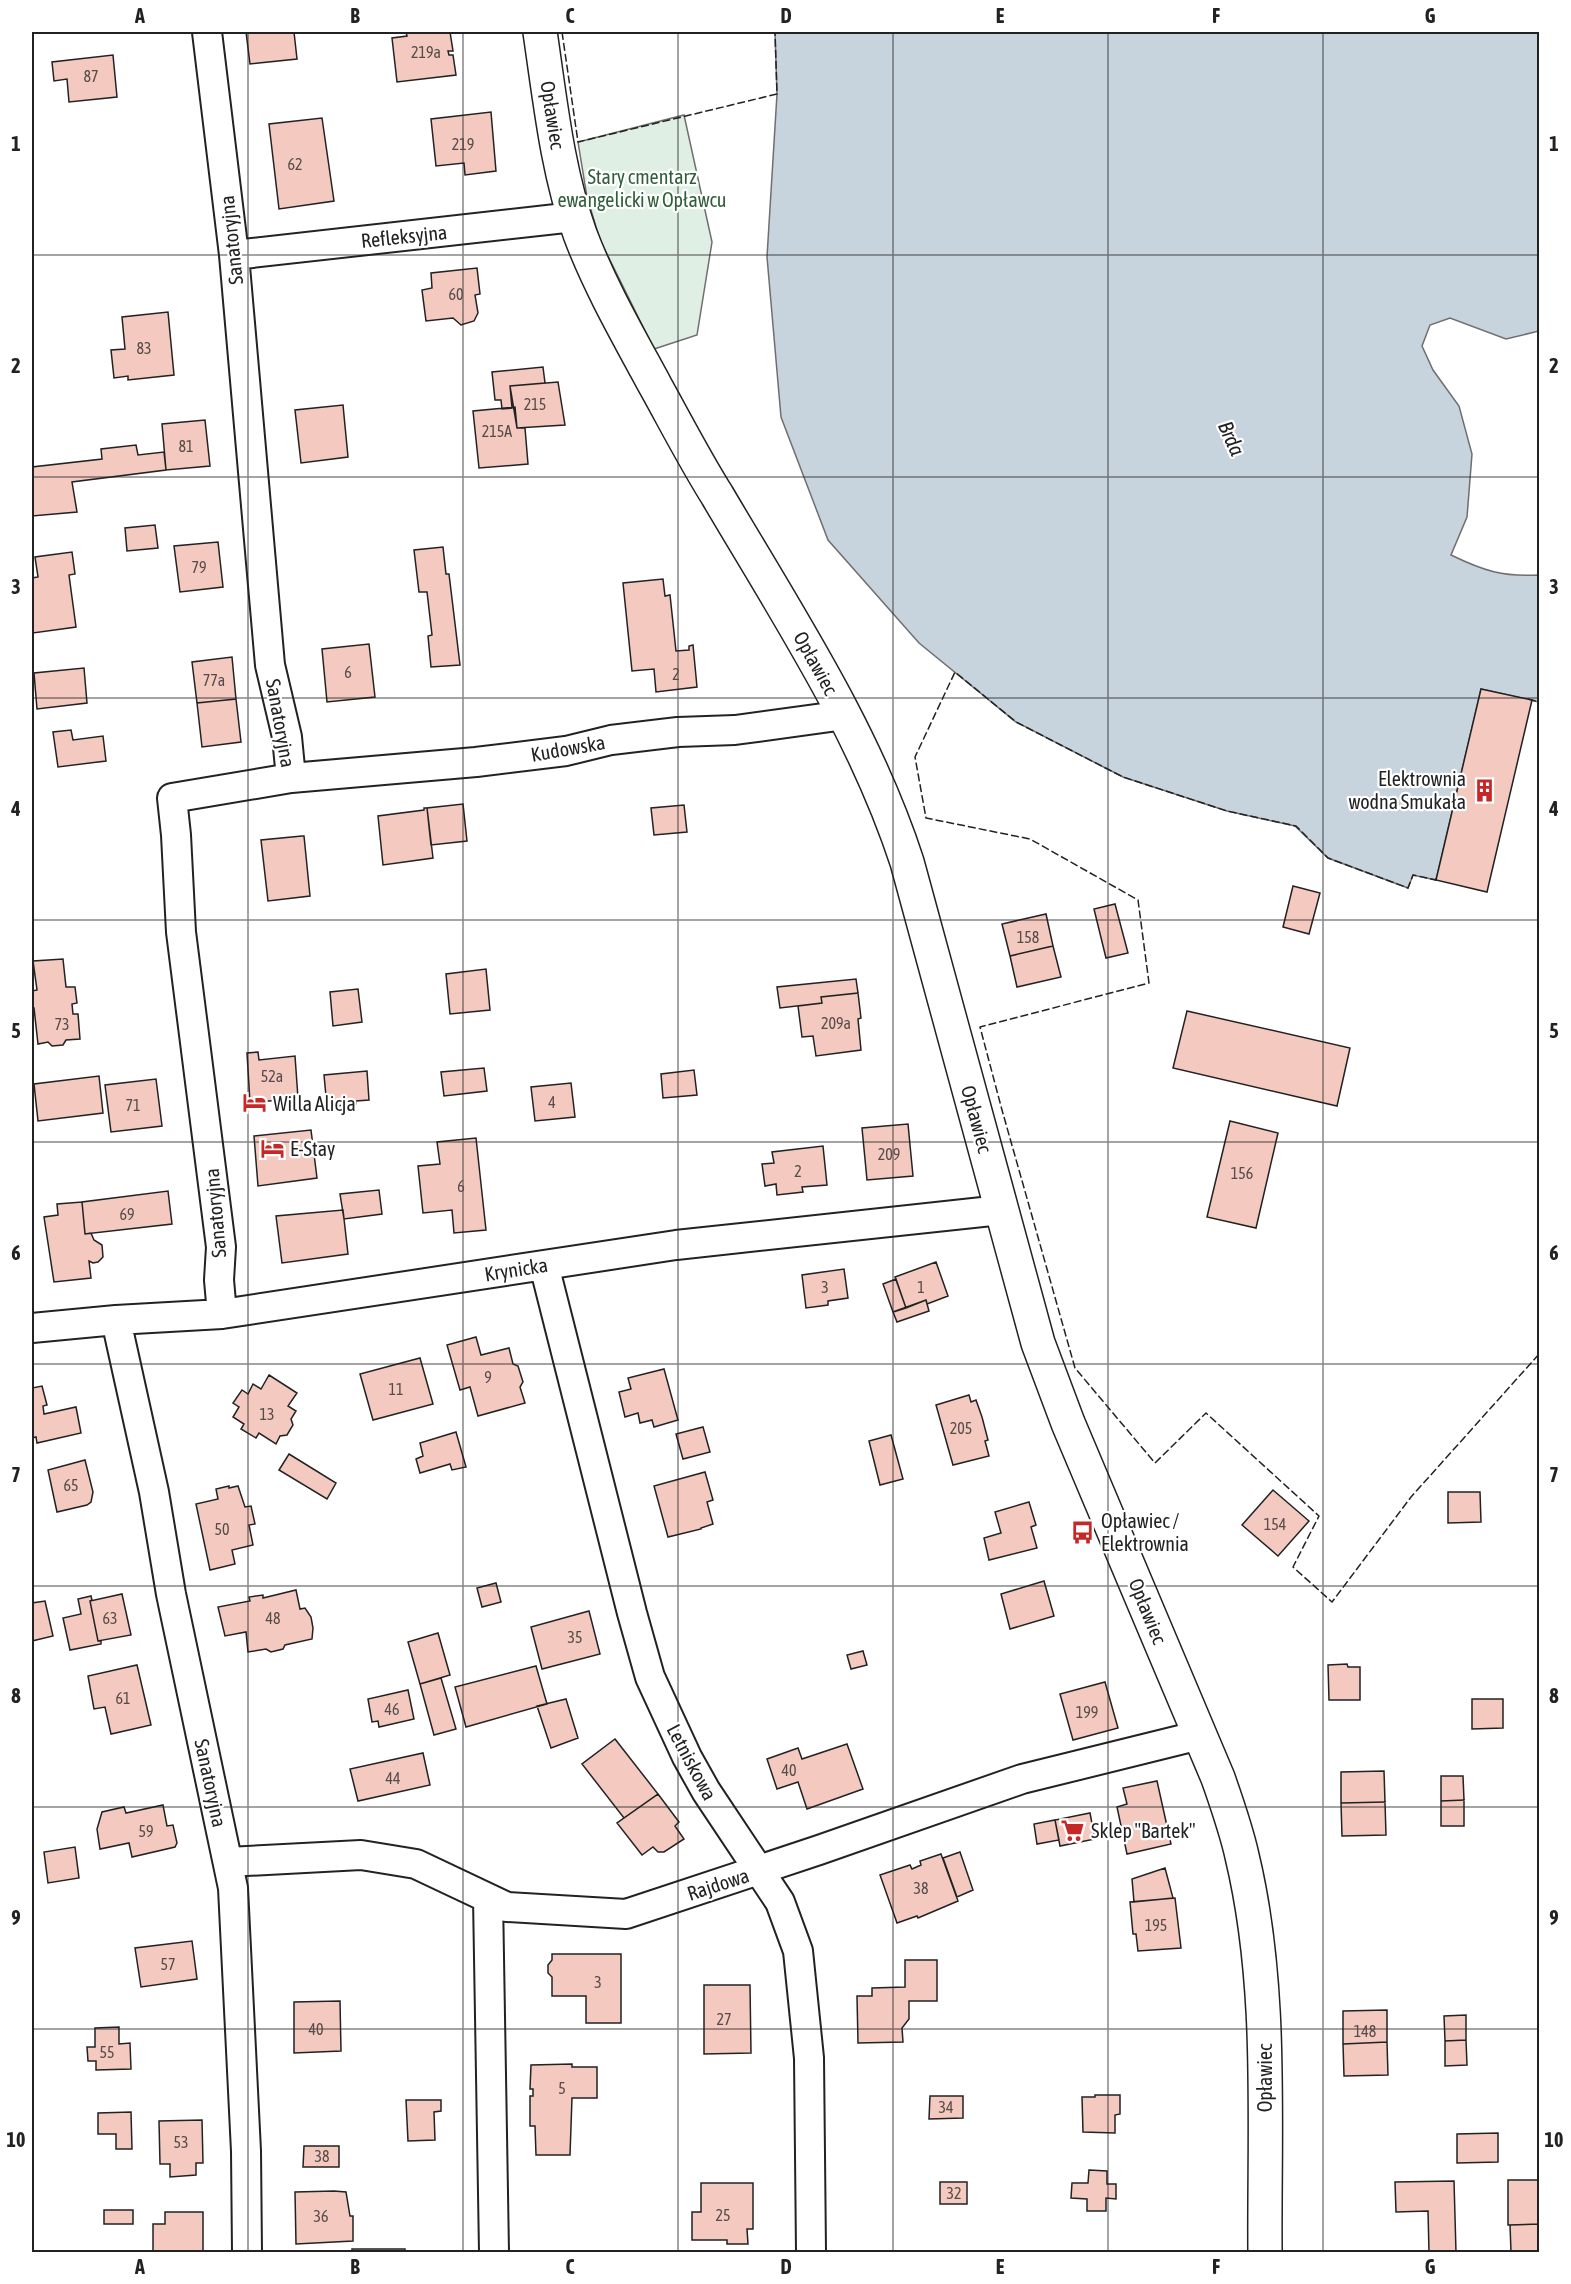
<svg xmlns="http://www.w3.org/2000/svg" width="1571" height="2284" viewBox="0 0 1571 2284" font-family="'Asap Condensed',sans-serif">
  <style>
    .green { fill: #e0efe3; stroke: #6f6f6f; stroke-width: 1.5 }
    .water { fill: #c7d3dd; stroke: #6f6f6f; stroke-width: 1.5 }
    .building { fill: #f3c9c0; stroke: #222; stroke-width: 1.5 }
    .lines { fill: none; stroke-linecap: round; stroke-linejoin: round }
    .minor-casing { stroke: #222; stroke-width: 32 }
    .tertiary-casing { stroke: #222; stroke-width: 36 }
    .minor { stroke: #fff; stroke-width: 28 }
    .tertiary { stroke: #fff; stroke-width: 33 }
    .fence { stroke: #222; stroke-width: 1.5; stroke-dasharray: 8 3; stroke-linecap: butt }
    .grid { fill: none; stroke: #222; stroke-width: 1.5; stroke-opacity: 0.55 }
    .labels { text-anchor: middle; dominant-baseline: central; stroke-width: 4.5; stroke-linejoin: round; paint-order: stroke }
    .number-label { font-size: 16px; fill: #564c4a }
    .street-label { font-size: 20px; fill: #222; stroke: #fff }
    .park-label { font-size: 20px; fill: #2f5e38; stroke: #fff }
    .poi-label { font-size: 20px; fill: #222; stroke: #fff; text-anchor: start }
    .water-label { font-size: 21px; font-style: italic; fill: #222; stroke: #fff }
    .neatline { fill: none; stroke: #222; stroke-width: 2 }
    .grid-label { font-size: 20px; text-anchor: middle; font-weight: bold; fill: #222 }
  </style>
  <rect width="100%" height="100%" fill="#fff"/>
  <path class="green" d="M684,115L712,242L697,335L654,349L600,240L587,197L578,142Z"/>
  <path class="water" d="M775,32H1539V331L1506,339L1450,318L1430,325L1422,346L1433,370L1459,406L1472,454L1467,517L1451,555C1484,571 1503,577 1539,575V702L1481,689L1436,880L1413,875L1408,888L1328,858L1295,826L1227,811L1123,777L1016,722L919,643L828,540L781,417L767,257L777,94Z"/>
  <path class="building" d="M246,32H294L297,59L250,64Z
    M406,32H450L453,51H448L449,55H453L456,75L397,82L392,38L407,36Z
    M113,55L117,97L69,102L67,79L54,81L52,62Z
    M491,112L496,171L465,175L464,163L436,166L431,119Z
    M322,118L334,201L279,209L269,124Z
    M477,268L480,294L475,295L478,313L474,321L461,325L453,318L426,321L422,290L432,288L431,273Z
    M168,312L174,375L128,380V376L114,378L111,350L125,349L122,317Z
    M543,367L545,383L510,386L512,408L502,409L501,400H495L492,372Z
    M558,382L565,425L517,428L510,386Z
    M343,405L348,457L301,463L295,410Z
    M515,407L517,428H525L528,464L479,468L473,411Z
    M205,420L210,466L166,470L162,424Z
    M136,445L138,455L164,452L166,470L72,482L77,512L32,516V467L102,459L101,449Z
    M155,525L158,548L127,551L125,528Z
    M218,542L223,587L180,592L174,546Z
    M443,547L446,574H449L460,665L431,667L428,636L432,635L427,592H419L414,550Z
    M72,552L75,574L69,575L76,627L33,633L32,578L38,577L35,557Z
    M663,579L665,596L670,595L676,651L689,650V646L693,645L697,687L656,692L654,669L632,671L623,583Z
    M369,644L375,697L327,702L322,649Z
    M232,657L236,699L197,703L192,662Z
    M84,668L87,703L37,709L34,673Z
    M1481,689L1532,700L1487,892L1436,880Z
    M236,699L241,742L202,747L197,703Z
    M71,730L73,740L103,736L106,761L58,767L53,732Z
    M463,804L467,841L431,845L427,808Z
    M684,805L687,832L654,835L651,808Z
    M424,808H427L433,858L383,865L378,816L424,810Z
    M302,836H304L310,896L268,901L261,840Z
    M1293,886L1320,893L1309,934L1283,927Z
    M1115,904L1128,953L1106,958L1094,909Z
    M1046,914L1053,946L1010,956L1002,924Z
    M1053,946L1061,977L1017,987L1010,956Z
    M63,959L66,987H75L77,1003L72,1004L73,1014H78L80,1039L66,1040L63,1045L52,1046L48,1042L38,1044L34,1008H32V991L37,990L33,961Z
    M486,969L490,1010L450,1014L446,974Z
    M856,979L858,993L821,997L822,1003L780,1008L777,987Z
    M358,989L362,1022L333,1026L330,992Z
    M858,993L861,1018L858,1019L861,1050L816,1056L813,1036L802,1037L798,1006L822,1003L821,997Z
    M1187,1011L1350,1048L1337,1106L1173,1068Z
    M258,1052L259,1060L295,1056L298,1098L250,1103L247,1053Z
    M484,1068L487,1091L444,1096L441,1072Z
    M694,1070L697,1095L663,1098L661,1074Z
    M367,1071L369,1100L356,1101V1104L327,1107L324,1075Z
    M99,1076L103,1113L38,1121L34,1084Z
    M156,1079L162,1126L111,1132L105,1085Z
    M571,1083L575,1117L535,1121L531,1087Z
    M1230,1121L1278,1133L1256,1228L1207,1217Z
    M908,1124L913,1176L867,1180L862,1128Z
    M311,1130L317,1178L258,1186L254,1136Z
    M476,1138L486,1230L454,1233L452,1210L423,1213L418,1166L440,1164L437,1142Z
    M823,1146L827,1185L802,1187L803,1192L777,1195L776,1184L765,1186L762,1164L774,1163L772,1152Z
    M379,1190L382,1214L344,1219L340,1194Z
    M168,1191L172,1224L85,1234L82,1202Z
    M82,1202L85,1234L91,1233L94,1240L102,1245L103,1257L98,1262L93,1263L89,1261L91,1278L54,1282L44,1217L58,1215L57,1204Z
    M343,1210L348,1254L282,1263L276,1216Z
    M936,1262L948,1296L927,1304L926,1300L906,1308L895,1277Z
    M844,1269L848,1298L828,1301V1305L806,1308L802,1275Z
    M896,1279L906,1308L893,1312L883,1284Z
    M926,1300L929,1311L897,1322L893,1312Z
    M476,1337L481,1355L509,1348L513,1364L518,1366L523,1382L520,1387L525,1403L478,1416L470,1387L460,1390L447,1345Z
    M420,1358L433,1404L373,1420L360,1374Z
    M664,1369L678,1420L654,1427L652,1420L640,1423L638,1413L625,1417L619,1392L631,1389L628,1378Z
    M269,1375L297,1393L288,1406L296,1411L291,1419L293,1425L287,1435L280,1436L276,1444L259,1433L256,1438L241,1429L244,1424L233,1417L239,1407L233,1403L242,1390L248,1394L253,1384L261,1389Z
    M42,1386L47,1405L43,1406L44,1414L76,1407L81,1433L37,1443L36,1437L32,1438V1388Z
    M969,1395L971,1402L976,1400L982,1417L988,1440L985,1441L989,1456L953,1465L936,1405Z
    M703,1427L710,1452L683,1459L676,1434Z
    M456,1432L466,1467L452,1470L450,1464L420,1473L416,1459L423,1456L420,1443Z
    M891,1435L903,1479L880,1485L869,1441Z
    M289,1454L336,1483L327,1499L279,1470Z
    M85,1460L93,1492L91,1502L87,1505L57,1512L48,1470Z
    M705,1472L713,1500L707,1502L713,1524L701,1528V1529L668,1537L654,1486Z
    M229,1486V1488L238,1486L245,1507L251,1506L255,1524L249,1525L253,1545L232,1550L235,1564L210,1570L196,1504L218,1499L216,1489Z
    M1273,1490L1309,1521L1278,1556L1242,1525Z
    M1448,1492H1480L1481,1522L1448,1523Z
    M1029,1502L1036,1525L1031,1527L1037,1548L989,1560L984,1538L1001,1533L995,1512Z
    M1044,1581L1054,1616L1010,1629L1001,1594Z
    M496,1583L501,1602L482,1607L477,1588Z
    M296,1590L300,1609L305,1608L311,1617L313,1628L312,1639L285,1645L283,1649L271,1652L266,1649L248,1652L246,1632L225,1636L218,1607L250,1601L249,1597L263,1595V1598Z
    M122,1594L131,1635L98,1641L90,1601Z
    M91,1596L92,1600L90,1601L98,1641H101V1644L70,1650L63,1618L81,1614L78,1599Z
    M45,1601L53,1636L32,1641V1603Z
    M589,1611L600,1654L542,1669L531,1627Z
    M438,1633L450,1675L420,1684L408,1642Z
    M863,1651L867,1665L851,1669L847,1655Z
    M1347,1664L1348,1667H1360V1700H1329L1328,1665Z
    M137,1665L151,1725L111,1734L105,1707L94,1709L88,1676Z
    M536,1666L547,1704L466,1727L455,1687Z
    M441,1678L456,1729L434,1735L420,1684Z
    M1105,1682L1118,1728L1073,1740L1060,1694Z
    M408,1690L414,1719L379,1727L378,1721L372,1722L368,1699Z
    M566,1699L578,1738L551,1748L537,1706Z
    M1472,1699H1503V1728L1472,1729Z
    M615,1739L658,1794L624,1818L582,1764Z
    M847,1744L863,1789L807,1809L798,1782L777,1789L767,1759L798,1748L802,1759Z
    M423,1753L430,1785L358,1801L350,1769Z
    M1384,1771L1385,1802L1341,1803V1772Z
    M1441,1776H1463L1464,1800L1441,1801Z
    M1157,1781L1171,1844L1127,1854L1117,1807L1127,1804L1123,1788Z
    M658,1794L679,1822L675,1826L684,1839L664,1852H658L653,1847L642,1855L617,1823Z
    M1464,1800V1826H1441V1801Z
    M1385,1802L1386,1835L1342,1836L1341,1803Z
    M163,1805L167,1826L173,1825L177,1843L175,1847L132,1857L129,1843L100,1849L97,1829L102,1812L124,1807L126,1813Z
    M1090,1813L1095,1839L1060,1846L1055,1820Z
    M1055,1820L1059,1840L1037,1844L1034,1824Z
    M75,1847L79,1878L48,1883L44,1852Z
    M960,1852L973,1890L957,1897L943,1858Z
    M941,1854L958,1901L918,1918L917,1916L897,1923L880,1875L910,1865L912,1869L921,1865L920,1861Z
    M1165,1868L1173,1898L1134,1902L1132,1879Z
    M1175,1898L1181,1948L1138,1951L1136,1934H1133L1130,1902Z
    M192,1941L197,1979L141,1987L135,1948Z
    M552,1954H621V2023H586V1996H552V1977L548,1973V1965L552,1960Z
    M905,1960H937V2001H909V2019L902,2028L903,2042L858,2043L857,1996H872V1988L905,1987Z
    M704,1985H750L751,2053L704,2054Z
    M340,2001L341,2051L294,2053V2002Z
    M1387,2010V2042L1343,2044V2011Z
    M1466,2015V2040L1445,2041L1444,2016Z
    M119,2027V2044L130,2043L131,2069L96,2070V2061H88L87,2047H95V2028Z
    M1466,2040L1467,2065L1445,2066V2041Z
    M1387,2042L1388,2075L1344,2076L1343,2044Z
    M572,2064V2067H597V2098H572L570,2155H536L535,2126H530V2096H533V2089H530L531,2065Z
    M1095,2095H1120V2114L1115,2115V2133L1083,2132L1082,2097H1095Z
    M930,2096H963V2118L929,2119Z
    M406,2100H441V2111L434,2112L435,2140L408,2141Z
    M131,2112L132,2149H116V2134H98V2113Z
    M202,2120L203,2163H196V2175L170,2177V2164H160L159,2121Z
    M1498,2133V2162L1457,2163V2134Z
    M304,2146H339V2167H303Z
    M1089,2170L1107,2171V2184H1116V2199L1106,2198V2211H1087V2199L1071,2198L1072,2183H1088Z
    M1508,2180H1540V2224L1508,2225Z
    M1454,2181L1456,2252H1429L1428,2211L1396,2212L1395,2182Z
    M940,2182H967V2204H940Z
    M701,2183H753V2229H747L748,2244H727V2240H692V2212H701Z
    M334,2191L346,2192L350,2216H353V2241L296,2244L295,2192Z
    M104,2210H133V2224H104Z
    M165,2212H203V2252H153V2224H165Z
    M1540,2224V2252H1511L1510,2225Z
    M352,2249H405V2252H352Z"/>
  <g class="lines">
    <defs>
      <path id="minor" d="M207,32L234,255L270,665L287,737L291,778L172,798L176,835L181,932L221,1247L219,1280L222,1314
        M234,255L574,217
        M291,778L476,762L566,751L611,740L678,732L735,730L845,715
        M544,1265L632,1613L650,1677L687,1757L706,1791L780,1902L798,1951L809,2058L811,2252
        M116,1320L154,1492L171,1594L233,1888L246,2151L247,2252
        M32,1328L116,1320L222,1314L676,1245L1001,1210
        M228,1862L361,1855L416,1864L507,1907L626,1914L819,1850L1022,1779L1200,1735
        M488,1898L494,2252"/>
      <path id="tertiary" d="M540,32C550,99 557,170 580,234C600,287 629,337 656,387C676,423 695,460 717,495C787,614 864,730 907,862L1038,1343L1068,1423L1218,1778C1227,1804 1236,1829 1242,1856C1273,1985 1264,2121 1265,2252"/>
    </defs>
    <use href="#minor" class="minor-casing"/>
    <use href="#tertiary" class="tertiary-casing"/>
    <use href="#minor" class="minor"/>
    <use href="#tertiary" class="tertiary"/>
    <path class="fence" d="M562,32L578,142L777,94L775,32
      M1528,699L1540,702
      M1436,878V880L1413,875L1408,888L1328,858L1296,826L1227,811L1123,777L1016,722L955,672L915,757L926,818L1030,839L1138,900L1149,983L980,1027L1002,1110L1075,1368L1155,1463L1206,1413L1319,1516L1293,1567L1332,1602L1411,1497L1540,1353"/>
  </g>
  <path class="grid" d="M248,32V2252M463,32V2252M678,32V2252M893,32V2252M1108,32V2252M1323,32V2252M32,255H1540M32,477H1540M32,698H1540M32,920H1540M32,1142H1540M32,1364H1540M32,1586H1540M32,1807H1540M32,2029H1540"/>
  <defs>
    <symbol id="building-bare" viewBox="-9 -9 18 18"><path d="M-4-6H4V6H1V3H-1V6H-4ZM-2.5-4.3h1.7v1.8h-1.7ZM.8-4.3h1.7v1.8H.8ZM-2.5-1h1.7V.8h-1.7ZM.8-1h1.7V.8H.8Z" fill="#c62828" stroke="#fff" stroke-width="2.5" paint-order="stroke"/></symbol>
    <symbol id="hotel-bare" viewBox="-9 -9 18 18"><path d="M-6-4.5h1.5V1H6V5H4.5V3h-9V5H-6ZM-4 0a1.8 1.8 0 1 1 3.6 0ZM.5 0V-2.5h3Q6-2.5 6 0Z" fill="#c62828" stroke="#fff" stroke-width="2.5" paint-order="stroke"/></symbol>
    <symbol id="bus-bare" viewBox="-9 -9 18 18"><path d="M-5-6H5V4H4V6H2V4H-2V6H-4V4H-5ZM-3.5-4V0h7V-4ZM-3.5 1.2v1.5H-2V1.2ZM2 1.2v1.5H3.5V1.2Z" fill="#c62828" stroke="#fff" stroke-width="2.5" paint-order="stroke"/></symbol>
    <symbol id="supermarket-bare" viewBox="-9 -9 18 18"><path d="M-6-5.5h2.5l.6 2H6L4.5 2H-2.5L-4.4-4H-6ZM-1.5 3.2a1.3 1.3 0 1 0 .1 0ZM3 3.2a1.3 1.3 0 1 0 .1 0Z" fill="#c62828" stroke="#fff" stroke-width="2.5" paint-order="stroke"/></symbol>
  </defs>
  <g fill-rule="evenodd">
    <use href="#building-bare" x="1468" y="774" width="33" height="33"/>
    <use href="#hotel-bare" x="238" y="1086" width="33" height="33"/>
    <use href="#hotel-bare" x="256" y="1132" width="33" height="33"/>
    <use href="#bus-bare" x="1066" y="1516" width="33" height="33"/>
    <use href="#supermarket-bare" x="1056" y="1814" width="33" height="33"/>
  </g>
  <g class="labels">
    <g class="number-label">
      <text x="426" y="52">219a</text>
      <text x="91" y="76">87</text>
      <text x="463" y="144">219</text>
      <text x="295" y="164">62</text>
      <text x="456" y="294">60</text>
      <text x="144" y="348">83</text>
      <text x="535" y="404">215</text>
      <text x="497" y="431">215A</text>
      <text x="186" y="446">81</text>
      <text x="199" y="567">79</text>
      <text x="348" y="672">6</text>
      <text x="676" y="674">2</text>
      <text x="214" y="680">77a</text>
      <text x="1028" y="937">158</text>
      <text x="836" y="1023">209a</text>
      <text x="62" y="1024">73</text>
      <text x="272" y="1076">52a</text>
      <text x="552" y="1102">4</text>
      <text x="133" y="1105">71</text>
      <text x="889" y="1154">209</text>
      <text x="798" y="1171">2</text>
      <text x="1242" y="1173">156</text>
      <text x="461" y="1186">6</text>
      <text x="127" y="1214">69</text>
      <text x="825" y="1287">3</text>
      <text x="921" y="1287">1</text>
      <text x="488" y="1377">9</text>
      <text x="396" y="1389">11</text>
      <text x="267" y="1414">13</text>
      <text x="961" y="1428">205</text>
      <text x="71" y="1485">65</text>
      <text x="1275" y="1524">154</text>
      <text x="222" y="1529">50</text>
      <text x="110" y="1618">63</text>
      <text x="273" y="1618">48</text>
      <text x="575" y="1637">35</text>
      <text x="123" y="1698">61</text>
      <text x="392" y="1709">46</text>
      <text x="1087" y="1712">199</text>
      <text x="789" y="1770">40</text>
      <text x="393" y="1778">44</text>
      <text x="146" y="1831">59</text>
      <text x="921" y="1888">38</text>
      <text x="1156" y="1925">195</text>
      <text x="168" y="1964">57</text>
      <text x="598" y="1982">3</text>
      <text x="724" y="2019">27</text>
      <text x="316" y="2029">40</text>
      <text x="1365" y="2031">148</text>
      <text x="107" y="2052">55</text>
      <text x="562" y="2088">5</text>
      <text x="946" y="2107">34</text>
      <text x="181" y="2142">53</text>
      <text x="322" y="2156">38</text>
      <text x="954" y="2193">32</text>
      <text x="723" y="2215">25</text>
      <text x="321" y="2216">36</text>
    </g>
    <g class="street-label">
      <text transform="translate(553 115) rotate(81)">Opławiec</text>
      <text transform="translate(404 236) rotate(-6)">Refleksyjna</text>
      <text transform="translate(231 240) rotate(-96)">Sanatoryjna</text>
      <text transform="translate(816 663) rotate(61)">Opławiec</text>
      <text transform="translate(281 723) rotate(80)">Sanatoryjna</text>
      <text transform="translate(568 748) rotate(-10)">Kudowska</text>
      <text transform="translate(977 1119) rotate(75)">Opławiec</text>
      <text transform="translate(215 1213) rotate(-95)">Sanatoryjna</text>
      <text transform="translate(516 1269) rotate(-9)">Krynicka</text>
      <text transform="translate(1148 1611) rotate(68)">Opławiec</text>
      <text transform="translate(692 1762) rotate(62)">Letniskowa</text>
      <text transform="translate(211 1783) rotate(78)">Sanatoryjna</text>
      <text transform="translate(718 1884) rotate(-18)">Rajdowa</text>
      <text transform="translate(1264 2078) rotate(-90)">Opławiec</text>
    </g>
    <g class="park-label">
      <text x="642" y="176">Stary cmentarz<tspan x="642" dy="23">ewangelicki w Opławcu</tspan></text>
    </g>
    <g class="poi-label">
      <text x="1466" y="778" text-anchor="end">Elektrownia<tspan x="1466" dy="23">wodna Smukała</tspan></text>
      <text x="273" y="1103">Willa Alicja</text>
      <text x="290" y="1148">E-Stay</text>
      <text x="1101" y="1520">Opławiec /<tspan x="1101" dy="23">Elektrownia</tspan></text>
      <text x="1091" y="1830">Sklep "Bartek"</text>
    </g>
    <g class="water-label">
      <text transform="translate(1232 438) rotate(66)">Brda</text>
    </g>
  </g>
  <rect width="1571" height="2284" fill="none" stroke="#ffffff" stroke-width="66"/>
  <rect x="33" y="33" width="1505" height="2218" class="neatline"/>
  <g class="grid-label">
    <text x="140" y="23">A</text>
    <text x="355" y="23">B</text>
    <text x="570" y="23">C</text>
    <text x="786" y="23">D</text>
    <text x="1000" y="23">E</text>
    <text x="1216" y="23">F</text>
    <text x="1430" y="23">G</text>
    <text x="16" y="151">1</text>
    <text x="1554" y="151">1</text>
    <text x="16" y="373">2</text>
    <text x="1554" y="373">2</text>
    <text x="16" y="594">3</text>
    <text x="1554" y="594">3</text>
    <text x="16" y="816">4</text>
    <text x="1554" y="816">4</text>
    <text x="16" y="1038">5</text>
    <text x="1554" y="1038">5</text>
    <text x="16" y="1260">6</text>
    <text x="1554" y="1260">6</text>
    <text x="16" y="1482">7</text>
    <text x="1554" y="1482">7</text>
    <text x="16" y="1703">8</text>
    <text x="1554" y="1703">8</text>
    <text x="16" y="1925">9</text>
    <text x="1554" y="1925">9</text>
    <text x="16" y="2147">10</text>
    <text x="1554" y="2147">10</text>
    <text x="140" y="2274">A</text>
    <text x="355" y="2274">B</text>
    <text x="570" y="2274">C</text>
    <text x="786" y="2274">D</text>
    <text x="1000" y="2274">E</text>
    <text x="1216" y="2274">F</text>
    <text x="1430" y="2274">G</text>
  </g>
</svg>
